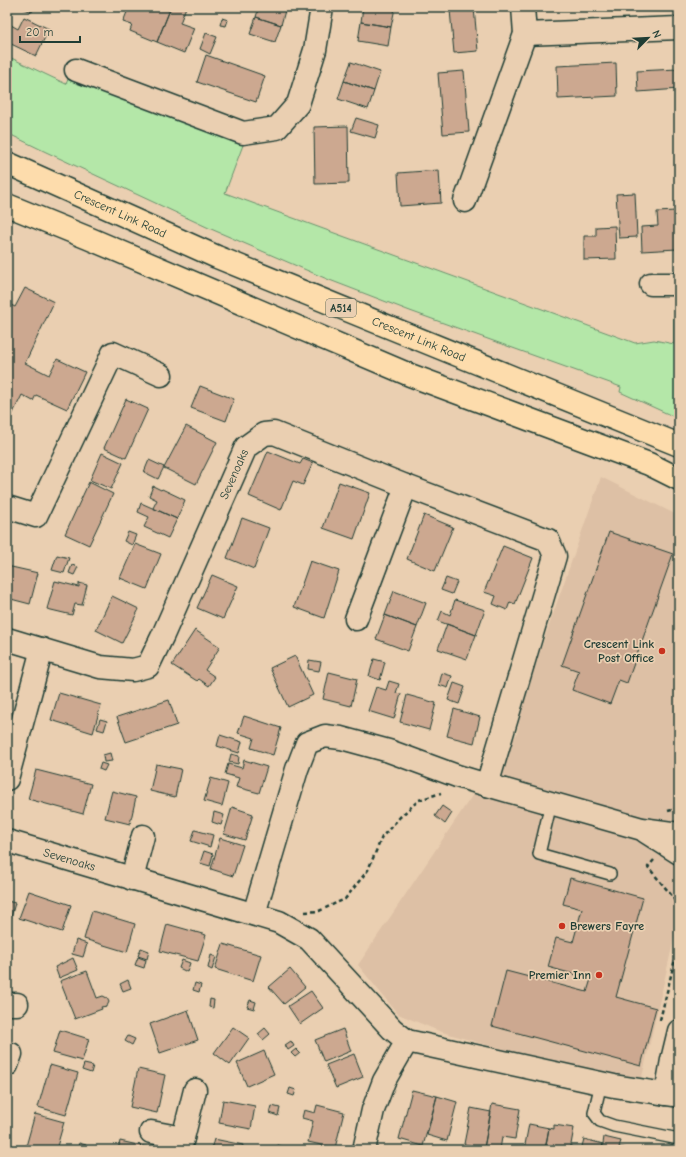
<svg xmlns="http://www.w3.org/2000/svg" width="686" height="1157" viewBox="0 0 686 1157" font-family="'Comic Neue',sans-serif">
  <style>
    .built { fill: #ddc0a5 }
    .green { fill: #b4e7a8; stroke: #6a926e }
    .building { fill: #cca890; stroke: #1f3d34 }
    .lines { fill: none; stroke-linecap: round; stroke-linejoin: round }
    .service-casing { stroke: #1f3d34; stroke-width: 14 }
    .minor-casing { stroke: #1f3d34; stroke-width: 25 }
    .trunk-casing { stroke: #1f3d34; stroke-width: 25 }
    .path { stroke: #1f3d34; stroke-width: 2.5; stroke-dasharray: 4 3; stroke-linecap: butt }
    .service { stroke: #eacfb1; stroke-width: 11 }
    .minor { stroke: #eacfb1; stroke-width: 22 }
    .trunk { stroke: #fddcac; stroke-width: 22 }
    .poi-dot { fill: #c8321e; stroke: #eacfb1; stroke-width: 1.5 }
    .labels { text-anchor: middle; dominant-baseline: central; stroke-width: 3.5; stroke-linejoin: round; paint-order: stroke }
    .shield { fill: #eacfb1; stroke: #5c695a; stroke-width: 1 }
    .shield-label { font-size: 11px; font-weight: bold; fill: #1f3d34 }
    .street-label { font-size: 12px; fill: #1f3d34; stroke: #eacfb1 }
    .poi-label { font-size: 12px; font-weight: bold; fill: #1f3d34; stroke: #eacfb1; text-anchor: end }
  </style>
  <rect width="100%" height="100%" fill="#eacfb1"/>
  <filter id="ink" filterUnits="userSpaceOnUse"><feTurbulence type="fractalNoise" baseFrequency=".025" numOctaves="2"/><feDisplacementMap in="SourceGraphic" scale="8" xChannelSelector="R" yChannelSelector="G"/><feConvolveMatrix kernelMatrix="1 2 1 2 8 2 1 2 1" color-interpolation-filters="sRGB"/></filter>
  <g filter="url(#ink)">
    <path class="built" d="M601,477L679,516V917L639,1090L439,1031L398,1014L358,965L488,772L517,734L524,697Z"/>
    <path class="green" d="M7,56L66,84L69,77L243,139V145L225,193L635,343L654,340L674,344V309L679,302V419L620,392L621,387L410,311L327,279L211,229L46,152L7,133Z"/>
    <path class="building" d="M20,7H34L32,12Z
      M88,7H117V10L88,8Z
      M129,7H142L153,11L155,7H171L157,42L130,31L132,25L123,22Z
      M171,7H186L180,23L194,28L184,53L157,42Z
      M259,7H286L281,25L256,17Z
      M363,7H387L395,8L391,27L361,22Z
      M474,8L478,51L454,53L450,10Z
      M24,17L49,29L36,56L7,42V34L11,25L18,29Z
      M256,17L281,25L275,42L250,34Z
      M222,18L228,20L226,26L220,25Z
      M361,22L391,27L388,46L358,41Z
      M206,33L217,37L210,54L200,49Z
      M206,55L265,76L256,102L197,82Z
      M351,62L380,72L374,91L344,81Z
      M616,63L617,96L558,99L557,66Z
      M678,69L679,89L638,92L637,71Z
      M464,71L469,132L443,134L438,73Z
      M344,81L374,91L368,109L338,99Z
      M356,118L379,125L375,138L351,131Z
      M348,126L349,183L315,184L314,127Z
      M439,170L441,203L400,206L398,173Z
      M635,193L637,237L619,238L616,194Z
      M675,211L677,249L642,251L641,227L658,226L657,212Z
      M615,226L616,259L584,260V236H596V227Z
      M25,288L54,302L25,363L49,375L57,359L85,372L67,409L36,395L33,401L22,395L8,423H7V303L15,307Z
      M200,386L234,399L226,421L191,408Z
      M126,399L148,409L126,458L104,448Z
      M186,426L217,442L196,484L164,468Z
      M268,451L300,464L303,459L313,463L303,485L293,481L281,510L249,496Z
      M102,453L123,463L111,489L90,480Z
      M149,460L164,467L158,479L144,472Z
      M89,482L113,494L89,545L65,534Z
      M339,482L370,493L354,539L323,528Z
      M153,486L161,490L162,489L185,500L177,519L153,508L157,500L149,496Z
      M141,503L177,519L168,538L144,527L149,517L138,512Z
      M424,515L453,527L435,571L407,559Z
      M242,518L269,528L254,569L227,558Z
      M128,532L136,535L132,545L124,541Z
      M609,532L673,554L627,683L619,680L610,704L572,690L579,671L562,665Z
      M135,544L161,554L147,589L120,578Z
      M503,546L533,558L515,604L510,602L507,610L493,604L496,596L484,592Z
      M57,555L69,558L64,573L52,570Z
      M310,561L339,571L324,618L294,607Z
      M72,565L78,567L74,575L69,573Z
      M7,566L38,573L30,604L7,598Z
      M212,575L238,586L223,619L197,608Z
      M446,578L457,582L452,594L441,590Z
      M55,581L79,587V583L87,585L82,605L75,604L72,615L47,609Z
      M394,591L426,603L417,627L385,615Z
      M112,596L139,609L122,643L96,630Z
      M455,600L485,610L476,635L438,621L442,611L450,615Z
      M385,615L417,627L408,651L376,639Z
      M447,624L476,635L467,659L438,649Z
      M195,630L220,647L205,670L215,677L209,686L199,679L197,681L172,665Z
      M295,656L313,695L288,707L270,668Z
      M374,659L385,662L380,680L369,676Z
      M309,660L321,662L319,671L308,669Z
      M329,672L357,679L351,706L323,699Z
      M442,673L452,676L448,688L439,685Z
      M389,681L399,684L396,693L401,694L394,719L368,711L376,687L386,690Z
      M454,683L465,687L459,704L448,700Z
      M59,693L101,705L93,733L51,720Z
      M407,695L436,703L429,730L400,722Z
      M169,700L177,725L126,742L117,717Z
      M454,709L480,717L474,743L447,736Z
      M244,716L281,728L273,755L251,748L254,738L238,733Z
      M100,719L107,721L104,731L97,729Z
      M220,735L242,742L239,753L217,746Z
      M110,753L112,761L104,762L103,755Z
      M231,754L239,756L238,764L229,762Z
      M244,760L267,767L259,793L236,787L239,778L225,774L228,764L242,768Z
      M101,763L107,765L104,771L99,769Z
      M156,764L181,769L175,797L150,791Z
      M36,770L91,784L83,814L28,799Z
      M211,778L228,783L222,806L204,801Z
      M112,791L136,797L130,824L105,818Z
      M442,806L452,813L445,824L435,816Z
      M232,807L253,814L245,840L224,834Z
      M214,812L224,815L221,825L212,822Z
      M195,830L213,835L210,847L191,841Z
      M220,838L243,845L233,876L211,869Z
      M204,851L213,854L210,866L200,863Z
      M570,878L643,898L616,997L656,1008L641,1066L492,1026L506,971L587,992L591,979L548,967L556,938L573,942L582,909L563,904Z
      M29,891L71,905L62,932L19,918Z
      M7,901L15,903L8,928L7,927Z
      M92,911L135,924L127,952L84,939Z
      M167,924L206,935L198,961L160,951Z
      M76,940L87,944L83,957L72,954Z
      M223,944L261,955L253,981L215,969Z
      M141,948L149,951L147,959L138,956Z
      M211,955L216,957L212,970L208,968Z
      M138,957L146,960L144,968L135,965Z
      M73,958L78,970L59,978L55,967Z
      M182,960L190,963L187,972L179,968Z
      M290,969L305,987L284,1004L269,987Z
      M87,971L97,998L103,996L107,998L109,1002L107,1006L101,1007L102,1009L75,1019L60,981Z
      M128,980L131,988L123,991L120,984Z
      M195,983L201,985L199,992L193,990Z
      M311,991L323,1008L300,1024L288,1006Z
      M210,999L214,1000L213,1008L209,1007Z
      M250,1000L256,1002L254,1009L247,1007Z
      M188,1010L198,1040L160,1053L150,1024Z
      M233,1027L249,1038L230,1065L214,1053Z
      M265,1028L270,1034L263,1040L258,1034Z
      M343,1029L351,1051L324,1062L315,1040Z
      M60,1030L89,1039L82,1061L53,1053Z
      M128,1036L135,1039L132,1045L125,1041Z
      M291,1041L294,1046L288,1050L285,1045Z
      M296,1049L300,1053L295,1057L291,1053Z
      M264,1051L274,1074L247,1086L237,1063Z
      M354,1054L363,1077L336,1088L326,1065Z
      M84,1064L93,1066L91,1073L82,1070Z
      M50,1065L78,1073L66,1115L38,1107Z
      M138,1069L165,1075L157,1113L130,1107Z
      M290,1088L296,1090L294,1096L288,1094Z
      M412,1090L437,1096L423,1146L399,1139Z
      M437,1096L457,1102L447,1141L427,1135Z
      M223,1100L255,1106L251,1129L219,1123Z
      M492,1104L520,1109L515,1139L502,1137L500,1150L484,1148Z
      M317,1105L344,1112L335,1148L308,1142L313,1121L302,1118L304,1110L315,1113Z
      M272,1106L280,1108L278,1116L270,1113Z
      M471,1108L491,1112L484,1148L464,1144Z
      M35,1114L64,1122L56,1150H25Z
      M529,1124L549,1128L545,1150H524Z
      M554,1125L574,1128L570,1150H545L549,1128L554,1129Z
      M604,1137L621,1141L619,1147L633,1150H602Z
      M214,1139L243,1145L242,1150H211Z
      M584,1139L603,1144L602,1150H581Z
      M120,1141L151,1148L150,1150H118Z
      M79,1143L86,1145L84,1150L77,1149Z
      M278,1145L283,1147L282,1150H276Z"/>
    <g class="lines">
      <defs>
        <path id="service" d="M551,803L539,854L610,874
          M601,1083L594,1113L600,1121L614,1126L679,1139"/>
        <g id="minor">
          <path d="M525,34L679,28"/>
          <path d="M76,70L243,133L277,128L298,104L315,50L322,7"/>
          <path d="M465,201L525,34L523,7"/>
          <path d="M651,284H679"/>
          <path d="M7,507L36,516L113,353L161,375"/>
          <path d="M356,619L406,486"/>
          <path id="s1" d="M7,639L100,667L133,670L148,666L163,635L246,447L264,434L274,433L406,486L548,540L555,556L487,785"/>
          <path d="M7,779L42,649"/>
          <path d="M646,832L679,853"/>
          <path id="s2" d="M7,841L279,922L309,939L392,1029L407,1041L614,1086L679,1096"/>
          <path d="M132,879L143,836"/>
          <path d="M254,914L297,769L307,743L325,736L341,738L389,751L457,776L487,785L642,829L679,834"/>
          <path d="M7,1004H17"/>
          <path d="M7,1065L11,1054"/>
          <path d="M666,1094L672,1060L679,1031"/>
          <path d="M151,1132L183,1138"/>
          <path d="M180,1150L195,1090"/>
          <path d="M364,1150L373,1110L384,1081L407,1041"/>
        </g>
        <g id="trunk">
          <path id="s3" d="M7,163L217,257L679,445"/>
          <path d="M7,205L88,238L410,375L649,464L679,479"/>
        </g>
      </defs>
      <use href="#service" class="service-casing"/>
      <use href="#minor" class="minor-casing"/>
      <use href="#trunk" class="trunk-casing"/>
      <path class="path" d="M668,811L679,808
        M654,860L648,867L673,897L679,913
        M305,912L319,911L345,899L368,870L382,837L400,817L419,800L441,793
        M660,1020L679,943"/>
      <use href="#service" class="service"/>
      <use href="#minor" class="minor"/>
      <use href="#trunk" class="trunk"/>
    </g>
  </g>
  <g class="poi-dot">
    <circle cx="662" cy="651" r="4"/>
    <circle cx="562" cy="926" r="4"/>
    <circle cx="599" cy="975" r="4"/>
  </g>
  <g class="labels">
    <rect class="shield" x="326" y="299" width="30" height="18" rx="3"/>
    <g class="shield-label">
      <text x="341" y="308">A514</text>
    </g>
    <g class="street-label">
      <text stroke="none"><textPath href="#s3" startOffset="124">Crescent Link Road</textPath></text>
      <text stroke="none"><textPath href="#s3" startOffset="448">Crescent Link Road</textPath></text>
      <text stroke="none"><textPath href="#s1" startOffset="356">Sevenoaks</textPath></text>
      <text stroke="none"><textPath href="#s2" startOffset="65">Sevenoaks</textPath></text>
    </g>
    <g class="poi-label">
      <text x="654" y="644">Crescent Link<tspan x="654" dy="14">Post Office</tspan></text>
      <text x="570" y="926" text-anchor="start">Brewers Fayre</text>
      <text x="591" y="975">Premier Inn</text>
    </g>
  </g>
  <rect width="686" height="1157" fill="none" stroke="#eacfb1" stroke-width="24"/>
  <rect x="12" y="12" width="662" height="1133" fill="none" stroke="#1f3d34" stroke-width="1.5" filter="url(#ink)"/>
  <g transform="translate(648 38) rotate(66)" stroke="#eacfb1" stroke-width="3" paint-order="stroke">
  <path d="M0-3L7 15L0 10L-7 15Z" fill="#1f3d34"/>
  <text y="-6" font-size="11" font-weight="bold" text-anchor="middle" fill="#1f3d34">N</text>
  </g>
  <path d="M20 36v6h60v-6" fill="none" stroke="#1f3d34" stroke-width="2"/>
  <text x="26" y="36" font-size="12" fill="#1f3d34" stroke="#eacfb1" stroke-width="3" paint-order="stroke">20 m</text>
</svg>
